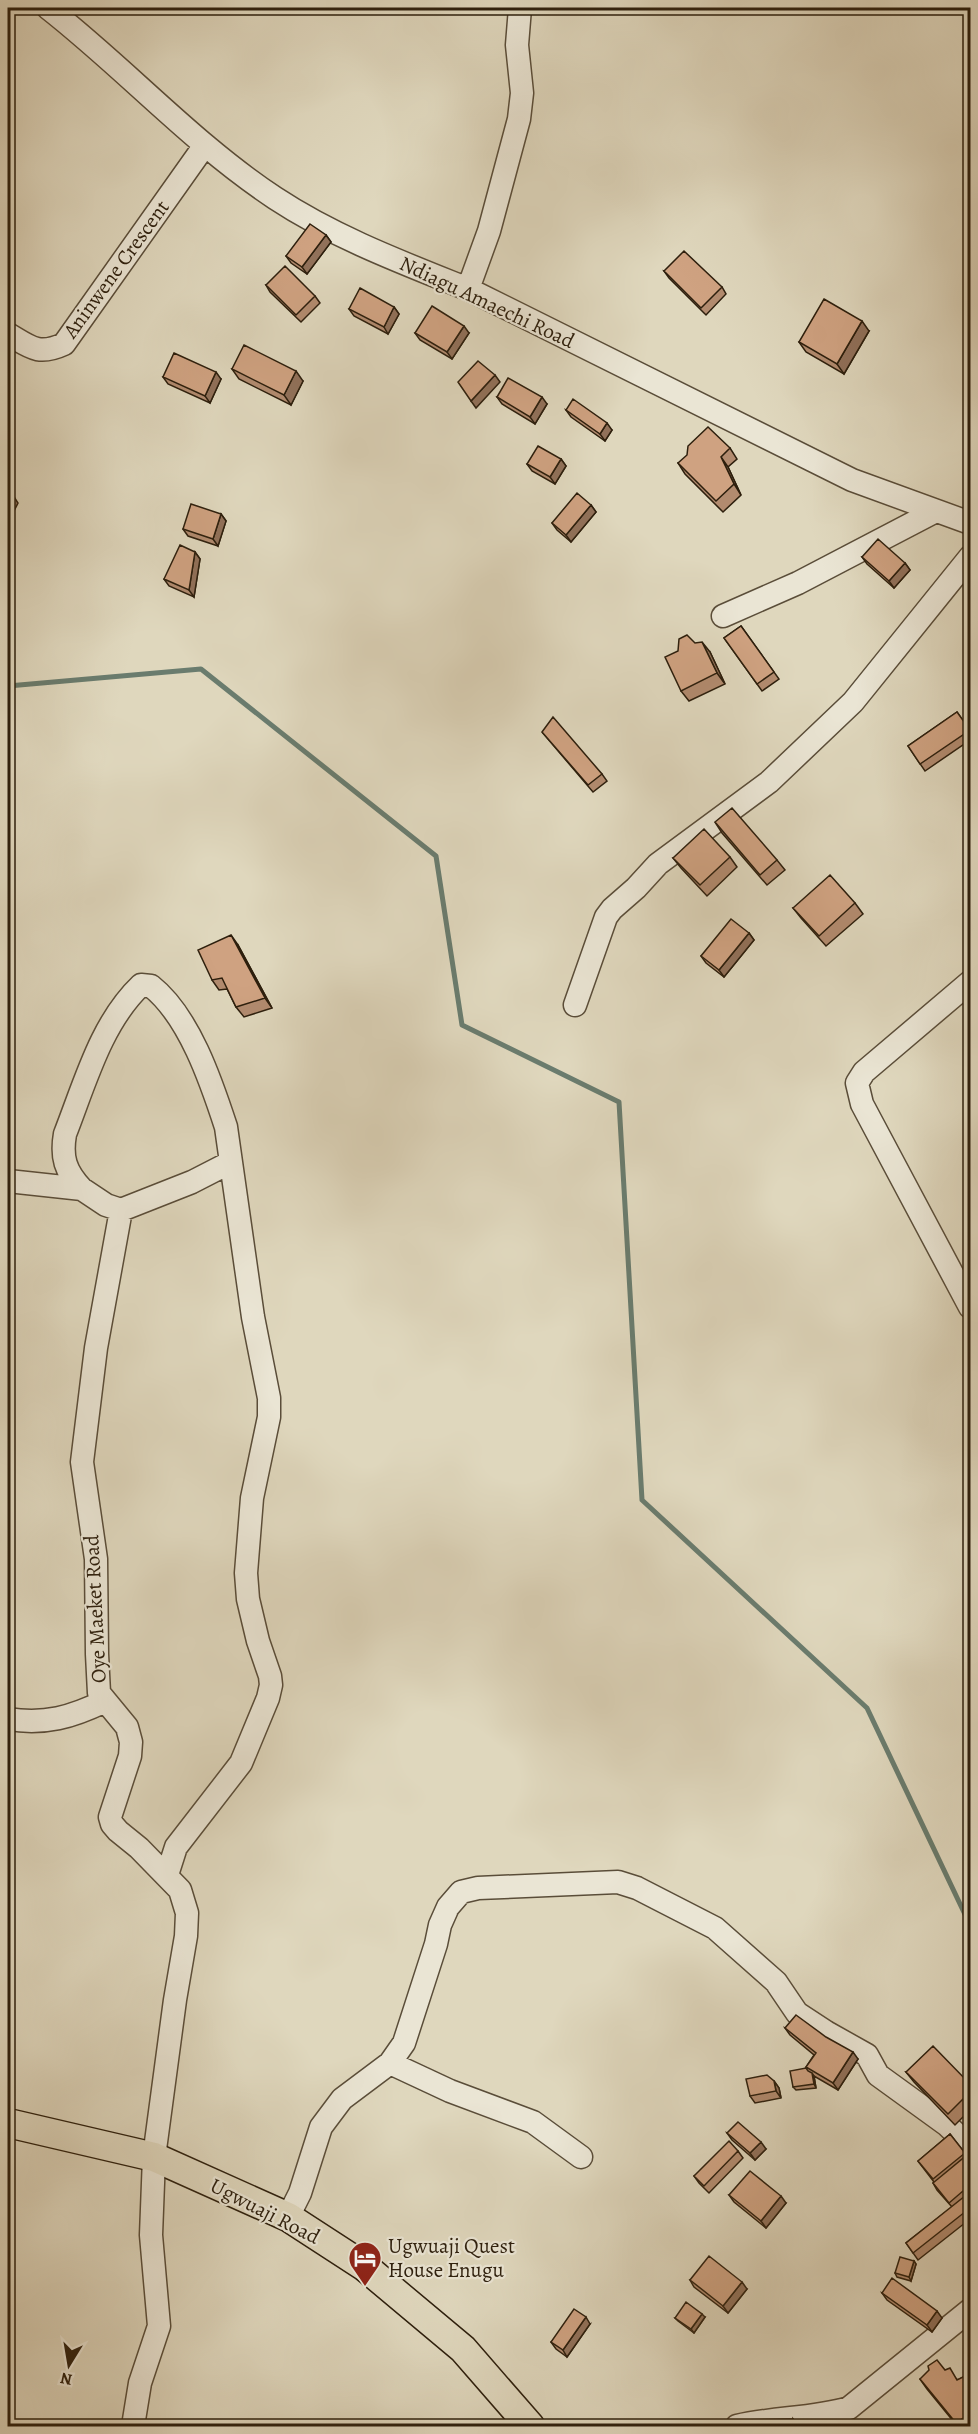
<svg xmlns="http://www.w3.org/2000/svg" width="978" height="2434" viewBox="0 0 978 2434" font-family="Alegreya,serif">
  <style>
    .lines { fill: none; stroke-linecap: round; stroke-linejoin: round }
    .stream { stroke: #6a7c6e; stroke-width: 5 }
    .minor-casing { stroke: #5a4d39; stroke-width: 25 }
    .major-casing { stroke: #2d1f0d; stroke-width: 31 }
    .minor { stroke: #eae5d4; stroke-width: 22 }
    .major { stroke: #dfd7bd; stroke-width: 28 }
    .wall { fill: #b28b6f; stroke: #2d1f0d; stroke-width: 1.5 }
    .shaded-wall { fill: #91715a; stroke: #2d1f0d; stroke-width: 1.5 }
    .building { fill: #cfa281; stroke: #2d1f0d; stroke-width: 1.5 }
    .labels { text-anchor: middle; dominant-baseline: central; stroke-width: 4.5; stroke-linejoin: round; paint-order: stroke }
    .street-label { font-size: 21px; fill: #2d1f0d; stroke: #eae5d4 }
    .poi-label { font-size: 21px; fill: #2d1f0d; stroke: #eae5d4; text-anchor: start }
  </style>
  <rect width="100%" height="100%" fill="#dfd7bd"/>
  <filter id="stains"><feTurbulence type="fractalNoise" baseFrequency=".00333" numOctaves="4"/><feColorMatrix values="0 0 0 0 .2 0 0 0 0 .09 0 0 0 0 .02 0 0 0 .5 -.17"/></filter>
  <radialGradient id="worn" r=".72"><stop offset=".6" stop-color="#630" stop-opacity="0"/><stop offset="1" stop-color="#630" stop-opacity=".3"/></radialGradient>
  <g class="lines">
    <path class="stream" d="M8,686L201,669L436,856L462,1025L619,1102L642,1500L867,1708L970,1925"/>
    <defs>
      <path id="minor" d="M48,8C126,69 192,143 275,198C334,237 403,263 468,289L852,480L970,523
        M468,289L489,231L519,119L522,93L517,45L520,8
        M8,334C30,347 38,356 64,344L205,145
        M723,616L798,583L936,511
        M970,982L864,1072L857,1083L862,1104L970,1307
        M575,1005L606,917L612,909L636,888L658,864L769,782L853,702L970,557
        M8,1181L82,1189L106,1205L121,1210L192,1182L231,1162
        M82,1189C65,1171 61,1157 65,1134C85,1083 101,1023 141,985L151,986C189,1016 211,1081 226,1127L253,1317L269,1398V1417L252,1498L246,1573L248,1599L258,1641L270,1676L271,1685L268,1698L241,1763L176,1847L167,1875
        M121,1210L96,1348L82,1462L96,1559L97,1654L99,1693L127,1727L131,1742L130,1756L110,1817L112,1824L118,1831L139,1848L180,1890L187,1913L186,1936L175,2000L154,2157L151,2235L159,2326L140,2383L133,2426
        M8,1719C45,1725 72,1717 105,1701
        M390,2063L450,2091L533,2122L581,2157
        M288,2217L300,2193L321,2127L342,2099L390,2063L404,2043L436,1944L440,1925L448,1907L461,1892L478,1888L618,1882L637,1888L715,1928L776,1982L797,2013L826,2032L867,2055L878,2075L947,2125L970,2147
        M737,2426C775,2417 812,2419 849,2408L970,2310"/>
      <path id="major" d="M8,2123L154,2157L288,2217L365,2267L463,2349L530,2426"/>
    </defs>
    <use href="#minor" class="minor-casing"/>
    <use href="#major" class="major-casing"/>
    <use href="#minor" class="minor"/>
    <use href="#major" class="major"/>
  </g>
  <path class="wall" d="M326,235L331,242L307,274L291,263L286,256Z
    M664,271L722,287L726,294L706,315L669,278Z
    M266,285L315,296L320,303L301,322L270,292Z
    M394,307L399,314L388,334L354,316L349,309Z
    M869,331L844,374L806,352L799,342Z
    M415,333H469L452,359L420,340Z
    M232,369L303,381L291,405L239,379Z
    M163,377L221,379L210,403L168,384Z
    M497,397L547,404L535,424L502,404Z
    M566,410L612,430L605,441L571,417Z
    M730,448L737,459L728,467L741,495L723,512L685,474L678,463Z
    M561,459L566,466L555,484L532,471L527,464Z
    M591,505L596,512L571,542L557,530L552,523Z
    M221,514L226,521L218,546L188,536L183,529Z
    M195,552L200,559L194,597L169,586L164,579Z
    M862,557L905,563L910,570L894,588L867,564Z
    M741,626L779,679L762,691L724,638Z
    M710,652L725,684L689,701L681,691Z
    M957,712L970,731V740L925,771L908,746Z
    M542,732L602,774L607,781L593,792Z
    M715,822L777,860L785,870L767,885L722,833Z
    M730,857L737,867L707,896L681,868L673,858Z
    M855,903L863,914L826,946L801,918L793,908Z
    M749,933L754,940L724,977L706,963L701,956Z
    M238,945L272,1008L244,1017L236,1007L227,989L219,990L212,980Z
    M785,2028L858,2059L838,2090L814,2076L816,2088L796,2090L793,2087L814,2055L790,2035Z
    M906,2072L970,2084V2110L955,2125L914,2082Z
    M774,2081L779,2088L781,2098L755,2103L750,2096Z
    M727,2133L766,2149L755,2160L732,2140Z
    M950,2134L970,2160V2219L918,2260L906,2243L952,2207L937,2190L933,2183L934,2182L918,2161Z
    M738,2151L743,2158L709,2193L699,2183L694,2176Z
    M729,2195L786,2203L766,2228L734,2202Z
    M914,2261L916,2264L911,2281L897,2277L895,2273Z
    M690,2280L747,2289L728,2313L694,2287Z
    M882,2293L942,2318L932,2332L887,2300Z
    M705,2317L694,2333L678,2321L675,2318Z
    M590,2324L567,2357L556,2349L551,2342Z
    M945,2370L958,2380L965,2376L970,2384V2427H958L927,2389L920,2379Z"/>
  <path class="shaded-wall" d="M326,235L331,242L307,274L302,267Z
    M394,307L399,314L388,334L384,327Z
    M862,321L869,331L844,374L837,364Z
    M464,326L469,333L452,359L447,352Z
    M296,371L303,381L291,405L284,395Z
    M216,372L221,379L210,403L205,396Z
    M495,375L500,382L476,408L471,401Z
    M542,397L547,404L535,424L530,417Z
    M607,423L612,430L605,441L600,434Z
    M721,457L728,467L741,495L734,484Z
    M561,459L566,466L555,484L550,477Z
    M11,492L18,503L8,523V499Z
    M591,505L596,512L571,542L566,535Z
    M221,514L226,521L218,546L213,539Z
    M195,552L200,559L194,597L189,590Z
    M905,563L910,570L894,588L889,581Z
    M702,642L710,652L725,684L717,673Z
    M749,933L754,940L724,977L719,970Z
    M231,935L238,945L272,1008L265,998Z
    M853,2052L858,2059L838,2090L833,2083Z
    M812,2073L814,2076L816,2088L814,2084Z
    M774,2081L779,2088L781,2098L776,2091Z
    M761,2142L766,2149L755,2160L750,2153Z
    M781,2196L786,2203L766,2228L761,2221Z
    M914,2261L916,2264L911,2281L909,2277Z
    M742,2282L747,2289L728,2313L723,2306Z
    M937,2311L942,2318L932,2332L927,2325Z
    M702,2314L705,2317L694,2333L691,2329Z
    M586,2317L590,2324L567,2357L563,2350Z
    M793,2419L798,2427H793Z"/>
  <path class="building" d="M310,224L326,235L302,267L286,256Z
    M684,251L722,287L701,308L664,271Z
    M285,266L315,296L296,315L266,285Z
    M360,288L394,307L384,327L349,309Z
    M824,299L862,321L837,364L799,342Z
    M432,306L464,326L447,352L415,333Z
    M244,345L296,371L284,395L232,369Z
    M174,353L216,372L205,396L163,377Z
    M478,361L495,375L471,401L458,382Z
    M508,378L542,397L530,417L497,397Z
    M573,399L607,423L600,434L566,410Z
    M708,427L730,448L721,457L734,484L716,501L678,463L687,455L688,446Z
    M538,446L561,459L550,477L527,464Z
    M8,491L11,492L8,499Z
    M577,493L591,505L566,535L552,523Z
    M191,504L221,514L213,539L183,529Z
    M878,539L905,563L889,581L862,557Z
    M180,545L195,552L189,590L164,579Z
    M741,626L774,672L757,684L724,638Z
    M687,635L695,643L702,642L717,673L681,691L665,657L678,651L679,639Z
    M957,712L970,730L920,764L908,746Z
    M553,717L602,774L588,785L542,732Z
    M732,808L777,860L760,875L715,822Z
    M704,829L730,857L700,885L673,858Z
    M830,875L855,903L819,936L793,908Z
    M731,919L749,933L719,970L701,956Z
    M231,935L265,998L236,1007L222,978L212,980L198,950Z
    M796,2015L826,2037L853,2052L833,2083L806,2067L816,2053L785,2028Z
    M933,2046L970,2084V2092L948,2114L906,2072Z
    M806,2068L808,2071L812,2073L814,2084L793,2087L790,2071Z
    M767,2075L774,2081L776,2091L750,2096L746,2079Z
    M738,2122L761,2142L750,2153L727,2133Z
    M950,2134L965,2153L933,2179L918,2161Z
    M729,2141L738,2151L704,2186L694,2176Z
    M967,2155L970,2160V2185L949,2203L933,2183Z
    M750,2171L781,2196L761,2221L729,2195Z
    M970,2192V2208L913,2253L906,2243Z
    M709,2256L742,2282L723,2306L690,2280Z
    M900,2257L914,2261L909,2277L895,2273Z
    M892,2278L937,2311L927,2325L882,2293Z
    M686,2302L702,2314L691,2329L675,2318Z
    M574,2309L586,2317L563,2350L551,2342Z
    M937,2360L945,2370L950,2368L957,2380L965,2376L970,2385V2414L956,2423L920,2379L929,2370L928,2366Z
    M793,2419V2427H736V2420Z
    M624,2422L628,2427H618Z"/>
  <defs>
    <symbol id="hotel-pin" viewBox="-11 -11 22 30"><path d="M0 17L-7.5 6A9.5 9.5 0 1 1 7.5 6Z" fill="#8f2418" stroke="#eae5d4"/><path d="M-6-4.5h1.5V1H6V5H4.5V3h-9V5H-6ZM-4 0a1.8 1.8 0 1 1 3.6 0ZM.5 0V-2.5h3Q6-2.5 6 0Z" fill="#fff"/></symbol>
  </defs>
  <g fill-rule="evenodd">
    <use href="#hotel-pin" x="346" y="2239" width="38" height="52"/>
  </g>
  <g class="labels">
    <g class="street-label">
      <text transform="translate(116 269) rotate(-54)">Aninwene Crescent</text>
      <text transform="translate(487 302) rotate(25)">Ndiagu Amaechi Road</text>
      <text transform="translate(95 1609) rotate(-93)">Oye Maeket Road</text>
      <text transform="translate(265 2211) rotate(27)">Ugwuaji Road</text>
    </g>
    <g class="poi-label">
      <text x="388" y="2246">Ugwuaji Quest<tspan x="388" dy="24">House Enugu</tspan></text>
    </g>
  </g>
  <rect width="978" height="2434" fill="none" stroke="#dfd7bd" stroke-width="30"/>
  <rect x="9" y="9" width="960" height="2416" fill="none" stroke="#2d1f0d" stroke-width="3"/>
  <rect x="15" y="15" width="948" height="2404" fill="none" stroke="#2d1f0d" stroke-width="1.5"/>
  <g transform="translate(69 2365) rotate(191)" stroke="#eae5d4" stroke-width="4.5" paint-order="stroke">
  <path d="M0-4.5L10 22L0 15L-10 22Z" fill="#2d1f0d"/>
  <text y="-9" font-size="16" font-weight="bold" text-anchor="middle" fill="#2d1f0d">N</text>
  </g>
  <rect width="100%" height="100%" filter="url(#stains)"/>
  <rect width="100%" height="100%" fill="url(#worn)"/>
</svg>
